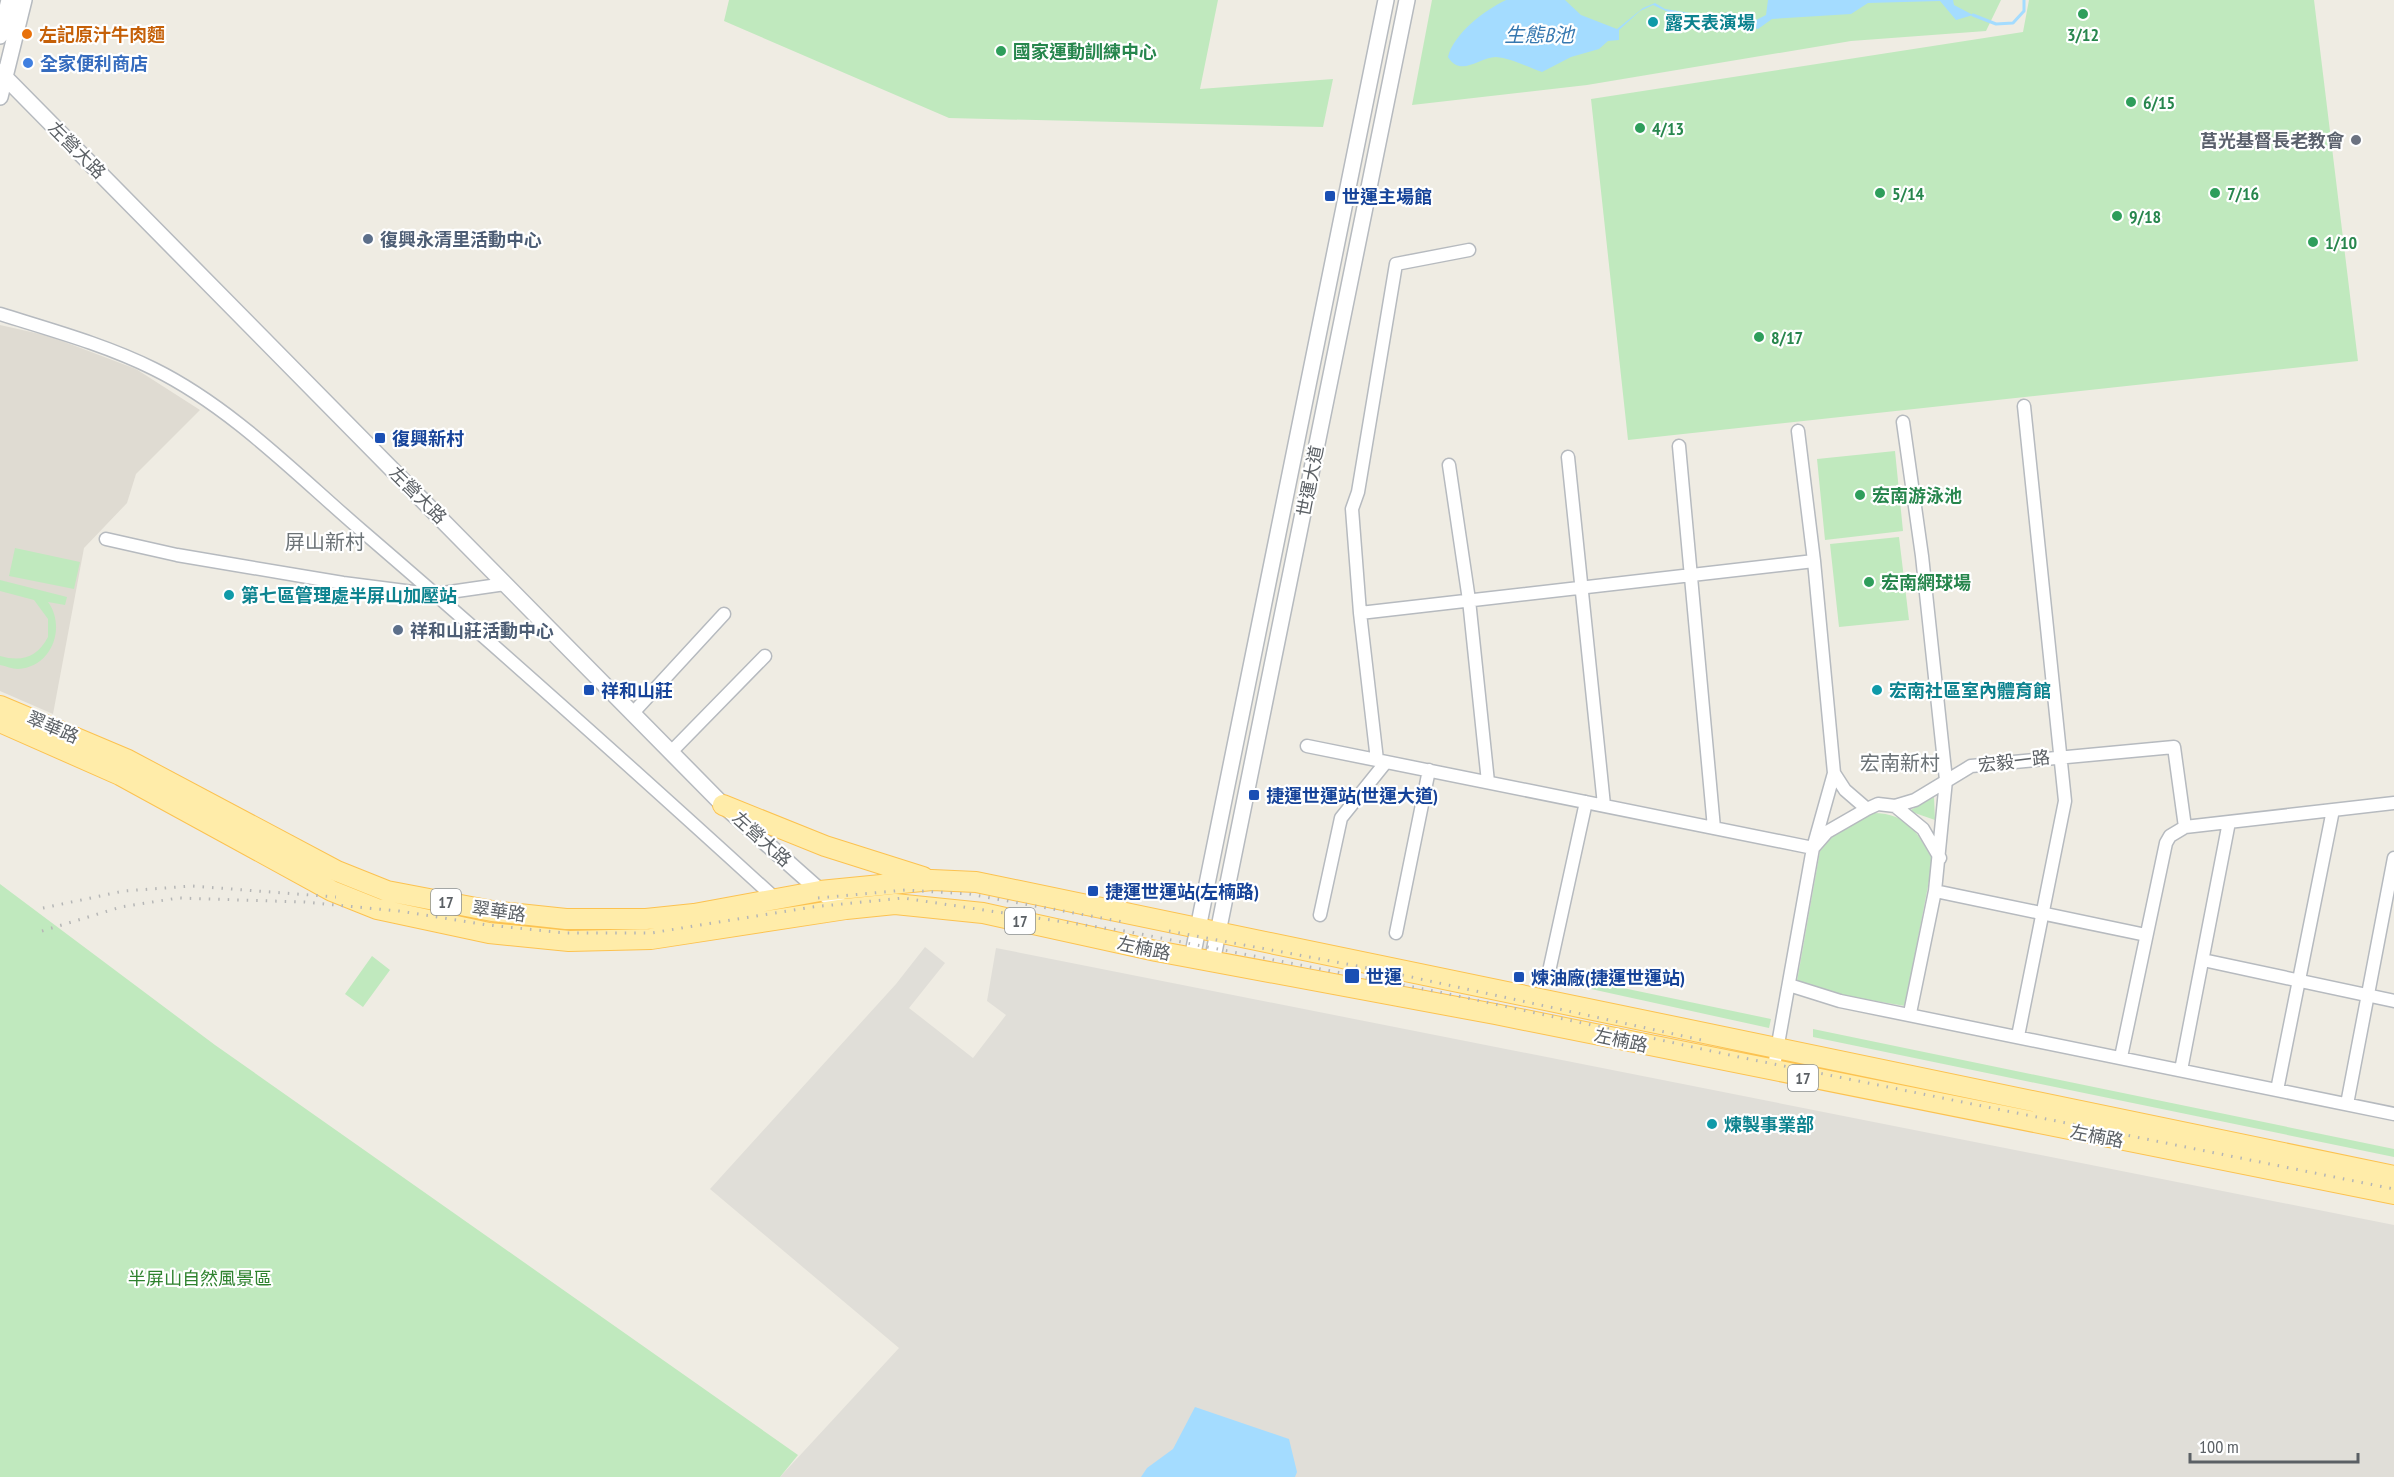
<svg xmlns="http://www.w3.org/2000/svg" width="2394" height="1477" viewBox="0 0 2394 1477" font-family="'PT Sans Narrow','Noto Sans TC',sans-serif">
  <style>
    .industrial { fill: #e0ded8 }
    .education { fill: #dfdbd2 }
    .green { fill: #c0e9be }
    .water { fill: #a4dcff }
    .lines { fill: none; stroke-linecap: round; stroke-linejoin: round }
    .stream { stroke: #a4dcff; stroke-width: 3 }
    .minor-casing { stroke: #b6babf; stroke-width: 15 }
    .tertiary-casing { stroke: #b6babf; stroke-width: 18 }
    .primary-casing { stroke: #fcc250; stroke-width: 22 }
    .minor { stroke: #fff; stroke-width: 12 }
    .tertiary { stroke: #fff; stroke-width: 15 }
    .primary { stroke: #ffeca9; stroke-width: 20 }
    .rail { stroke: #b5b6b6; stroke-width: 3; stroke-dasharray: 1.5 8; stroke-linecap: butt }
    .leisure-dot { fill: #2e9e5b; stroke: #fff; stroke-width: 2 }
    .culture-dot { fill: #0f9aa8; stroke: #fff; stroke-width: 2 }
    .food-dot { fill: #e8710a; stroke: #fff; stroke-width: 2 }
    .shop-dot { fill: #3f7fe0; stroke: #fff; stroke-width: 2 }
    .worship-dot { fill: #6b7280; stroke: #fff; stroke-width: 2 }
    .transit-dot { fill: #1a4fb4; stroke: #fff; stroke-width: 2 }
    .service-dot { fill: #5c6f8a; stroke: #fff; stroke-width: 2 }
    .labels { text-anchor: middle; dominant-baseline: central; stroke-width: 4.5; stroke-linejoin: round; paint-order: stroke }
    .shield { fill: #fff; stroke: #8c9093; stroke-width: 1.5 }
    .shield-label { font-size: 16px; font-weight: bold; fill: #5b6065 }
    .culture-label { font-size: 18px; font-weight: bold; fill: #0d838f; stroke: #fff; text-anchor: start }
    .food-label { font-size: 18px; font-weight: bold; fill: #c56008; stroke: #fff; text-anchor: start }
    .leisure-label { font-size: 18px; font-weight: bold; fill: #27864d; stroke: #fff; text-anchor: start }
    .shop-label { font-size: 18px; font-weight: bold; fill: #366cbe; stroke: #fff; text-anchor: start }
    .worship-label { font-size: 18px; font-weight: bold; fill: #5b616d; stroke: #fff; text-anchor: end }
    .street-label { font-size: 18px; fill: #5b6065; stroke: #fff }
    .transit-label { font-size: 18px; font-weight: bold; fill: #164399; stroke: #fff; text-anchor: start }
    .service-label { font-size: 18px; font-weight: bold; fill: #4e5e75; stroke: #fff; text-anchor: start }
    .park-label { font-size: 18px; fill: #2e822e; stroke: #fff }
    .water-label { font-size: 20px; font-style: italic; fill: #3678b0; stroke: #fff }
    .neighbourhood-label { font-size: 20px; fill: #6c7377; stroke: #fff }
  </style>
  <rect width="100%" height="100%" fill="#efece3"/>
  <path class="industrial" d="M925,947L945,963L909,1008L973,1058L1006,1015L987,1001L996,948L2394,1225V1477H780L899,1348L710,1189L896,984Z"/>
  <path class="education" d="M0,325L49,336L136,369L200,410L136,474L127,503L84,548L53,714L0,691Z"/>
  <path class="green" d="M729,0H1218L1200,89L1333,79L1323,127L949,118L724,21Z
    M1432,0H2001L1986,31L1851,41L1587,85L1412,105Z
    M2029,0H2314L2358,361L1628,440L1591,99L2023,32Z
    M1895,451L1903,531L1825,540L1817,459Z
    M1899,537L1909,620L1839,627L1830,544Z
    M15,548L80,562L74,589L9,576Z
    M0,580L67,597L65,605L48,602C66,626 53,667 18,669C12,669 6,666 0,665V656C21,662 37,658 48,637V619L34,600L0,591Z
    M1934,797L1935,820L1909,811Z
    M1873,813C1909,814 1916,831 1933,860L1905,1006L1846,996L1797,981L1820,851L1834,835Z
    M0,884L215,1045L798,1455L780,1477H0Z
    M372,956L390,970L363,1007L345,994Z
    M1561,975L1771,1019L1769,1028L1559,982Z
    M1813,1029L2394,1149V1157L1813,1037Z"/>
  <path class="water" d="M1506,0H1565L1581,15L1617,29L1643,8L1655,3L1665,9L1715,17L1728,12L1754,21L1766,15L1768,0H1953L1954,5L1973,15L1956,20L1940,1L1868,3L1851,14L1772,19L1758,29L1731,20L1715,22L1668,12L1653,5L1640,11L1619,30V40L1608,41L1599,49L1571,57L1542,72C1528,67 1510,58 1496,57C1479,57 1461,78 1448,57C1454,33 1485,10 1506,0Z
    M1195,1407L1289,1439L1297,1472L1295,1477H1141L1147,1468L1173,1449Z"/>
  <g class="lines">
    <path class="stream" d="M1973,15L1996,24L2013,23L2024,11V0"/>
    <defs>
      <path id="minor" d="M0,314C51,330 106,345 154,369C231,407 296,474 361,530C502,651 641,776 779,902
        M1903,422L1922,556L1946,780L1935,891L1910,1013
        M1798,431L1814,561L1834,773L1845,790L1867,809
        M1679,446L1714,828
        M1568,457L1604,805
        M1449,465L1469,600L1488,782
        M106,539L177,555L343,583L421,593L436,594L505,584
        M1360,613L1814,561
        M632,714L724,614
        M1307,746L1813,848L1834,773
        M671,752L765,656
        M1377,760L1360,613L1352,509L1358,492L1396,264L1469,250
        M1895,806L1923,829L1940,858
        M1935,891L2146,935
        M1320,915L1341,818L1386,762
        M1396,933L1429,770
        M2203,960L2394,1001
        M1548,976L1586,802
        M1789,985L1840,1001L2394,1114
        M2018,1036L2065,801L2024,406
        M2121,1057L2166,843L2170,836L2185,827
        M2181,1070L2229,822
        M1773,1072L1813,848L1827,832L1867,809L1878,804L1895,806L1915,800L1971,766L2174,747L2185,827L2394,803
        M2277,1090L2333,810
        M2347,1104L2394,858"/>
      <path id="tertiary" d="M0,36L9,0
        M0,72L723,805L820,891L846,909
        M0,97L24,0
        M1192,958L1386,0
        M1212,962L1407,0"/>
      <path id="primary" d="M0,706L128,760L337,871L387,891L492,911L566,919H646L694,914L820,891L932,880L976,882L2394,1176
        M0,722L120,775L332,891L377,909L489,933L569,941L651,939L846,909L895,904L983,913L1156,951L1495,1014L2394,1194
        M723,805L825,846L923,877"/>
    </defs>
    <use href="#minor" class="minor-casing"/>
    <use href="#tertiary" class="tertiary-casing"/>
    <use href="#primary" class="primary-casing"/>
    <use href="#minor" class="minor"/>
    <use href="#tertiary" class="tertiary"/>
    <use href="#primary" class="primary"/>
    <path class="rail" d="M818,898L905,890L969,894L1124,922
      M43,908L124,891L192,886L336,897
      M42,931L121,907L178,898L304,902L399,911L488,925L565,933H651L812,907L903,898L1125,931L1439,992L1739,1057L2394,1189
      M1169,931L1379,970L1706,1041"/>
  </g>
  <g class="leisure-dot">
    <circle cx="2083" cy="14" r="6"/>
    <circle cx="1001" cy="51" r="6"/>
    <circle cx="2131" cy="102" r="6"/>
    <circle cx="1640" cy="128" r="6"/>
    <circle cx="1880" cy="193" r="6"/>
    <circle cx="2215" cy="193" r="6"/>
    <circle cx="2117" cy="216" r="6"/>
    <circle cx="2313" cy="242" r="6"/>
    <circle cx="1759" cy="337" r="6"/>
    <circle cx="1860" cy="495" r="6"/>
    <circle cx="1869" cy="582" r="6"/>
  </g>
  <g class="culture-dot">
    <circle cx="1653" cy="22" r="6"/>
    <circle cx="229" cy="595" r="6"/>
    <circle cx="1877" cy="690" r="6"/>
    <circle cx="1712" cy="1124" r="6"/>
  </g>
  <circle class="food-dot" cx="27" cy="34" r="6"/>
  <circle class="shop-dot" cx="28" cy="63" r="6"/>
  <circle class="worship-dot" cx="2356" cy="140" r="6"/>
  <g class="transit-dot">
    <rect x="1324" y="190" width="12" height="12" rx="3"/>
    <rect x="374" y="432" width="12" height="12" rx="3"/>
    <rect x="583" y="684" width="12" height="12" rx="3"/>
    <rect x="1248" y="789" width="12" height="12" rx="3"/>
    <rect x="1087" y="885" width="12" height="12" rx="3"/>
    <rect x="1344" y="968" width="16" height="16" rx="3"/>
    <rect x="1513" y="971" width="12" height="12" rx="3"/>
  </g>
  <g class="service-dot">
    <circle cx="368" cy="239" r="6"/>
    <circle cx="398" cy="630" r="6"/>
  </g>
  <g class="labels">
    <g class="shield">
      <rect x="431" y="889" width="30" height="26" rx="4.5"/>
      <rect x="1005" y="908" width="30" height="26" rx="4.5"/>
      <rect x="1788" y="1065" width="30" height="26" rx="4.5"/>
    </g>
    <g class="shield-label">
      <text x="446" y="902">17</text>
      <text x="1020" y="921">17</text>
      <text x="1803" y="1078">17</text>
    </g>
    <g class="culture-label">
      <text x="1665" y="22">露天表演場</text>
      <text x="241" y="595">第七區管理處半屏山加壓站</text>
      <text x="1889" y="690">宏南社區室內體育館</text>
      <text x="1724" y="1124">煉製事業部</text>
    </g>
    <g class="food-label">
      <text x="39" y="34">左記原汁牛肉麵</text>
    </g>
    <g class="leisure-label">
      <text x="2083" y="34" text-anchor="middle">3/12</text>
      <text x="1013" y="51">國家運動訓練中心</text>
      <text x="2143" y="102">6/15</text>
      <text x="1652" y="128">4/13</text>
      <text x="1892" y="193">5/14</text>
      <text x="2227" y="193">7/16</text>
      <text x="2129" y="216">9/18</text>
      <text x="2325" y="242">1/10</text>
      <text x="1771" y="337">8/17</text>
      <text x="1872" y="495">宏南游泳池</text>
      <text x="1881" y="582">宏南網球場</text>
    </g>
    <g class="shop-label">
      <text x="40" y="63">全家便利商店</text>
    </g>
    <g class="worship-label">
      <text x="2344" y="140">莒光基督長老教會</text>
    </g>
    <g class="street-label">
      <text transform="translate(77 150) rotate(45)">左營大路</text>
      <text transform="translate(1310 481) rotate(-79)">世運大道</text>
      <text transform="translate(418 495) rotate(45)">左營大路</text>
      <text transform="translate(53 727) rotate(23)">翠華路</text>
      <text transform="translate(2014 761) rotate(-7)">宏毅一路</text>
      <text transform="translate(762 839) rotate(42)">左營大路</text>
      <text transform="translate(499 911) rotate(8)">翠華路</text>
      <text transform="translate(1144 948) rotate(12)">左楠路</text>
      <text transform="translate(1621 1040) rotate(12)">左楠路</text>
      <text transform="translate(2097 1136) rotate(11)">左楠路</text>
    </g>
    <g class="transit-label">
      <text x="1342" y="196">世運主場館</text>
      <text x="392" y="438">復興新村</text>
      <text x="601" y="690">祥和山莊</text>
      <text x="1266" y="795">捷運世運站(世運大道)</text>
      <text x="1105" y="891">捷運世運站(左楠路)</text>
      <text x="1366" y="976">世運</text>
      <text x="1531" y="977">煉油廠(捷運世運站)</text>
    </g>
    <g class="service-label">
      <text x="380" y="239">復興永清里活動中心</text>
      <text x="410" y="630">祥和山莊活動中心</text>
    </g>
    <g class="park-label">
      <text x="200" y="1278">半屏山自然風景區</text>
    </g>
    <g class="water-label">
      <text x="1539" y="35">生態B池</text>
    </g>
    <g class="neighbourhood-label">
      <text x="325" y="542">屏山新村</text>
      <text x="1900" y="763">宏南新村</text>
    </g>
  </g>
  <path d="M2190 1453v9h168v-9" fill="none" stroke="#5b6065" stroke-width="3"/>
  <text x="2199" y="1453" font-size="18" fill="#5b6065" stroke="#ffffff" stroke-width="4.5" paint-order="stroke">100 m</text>
</svg>
